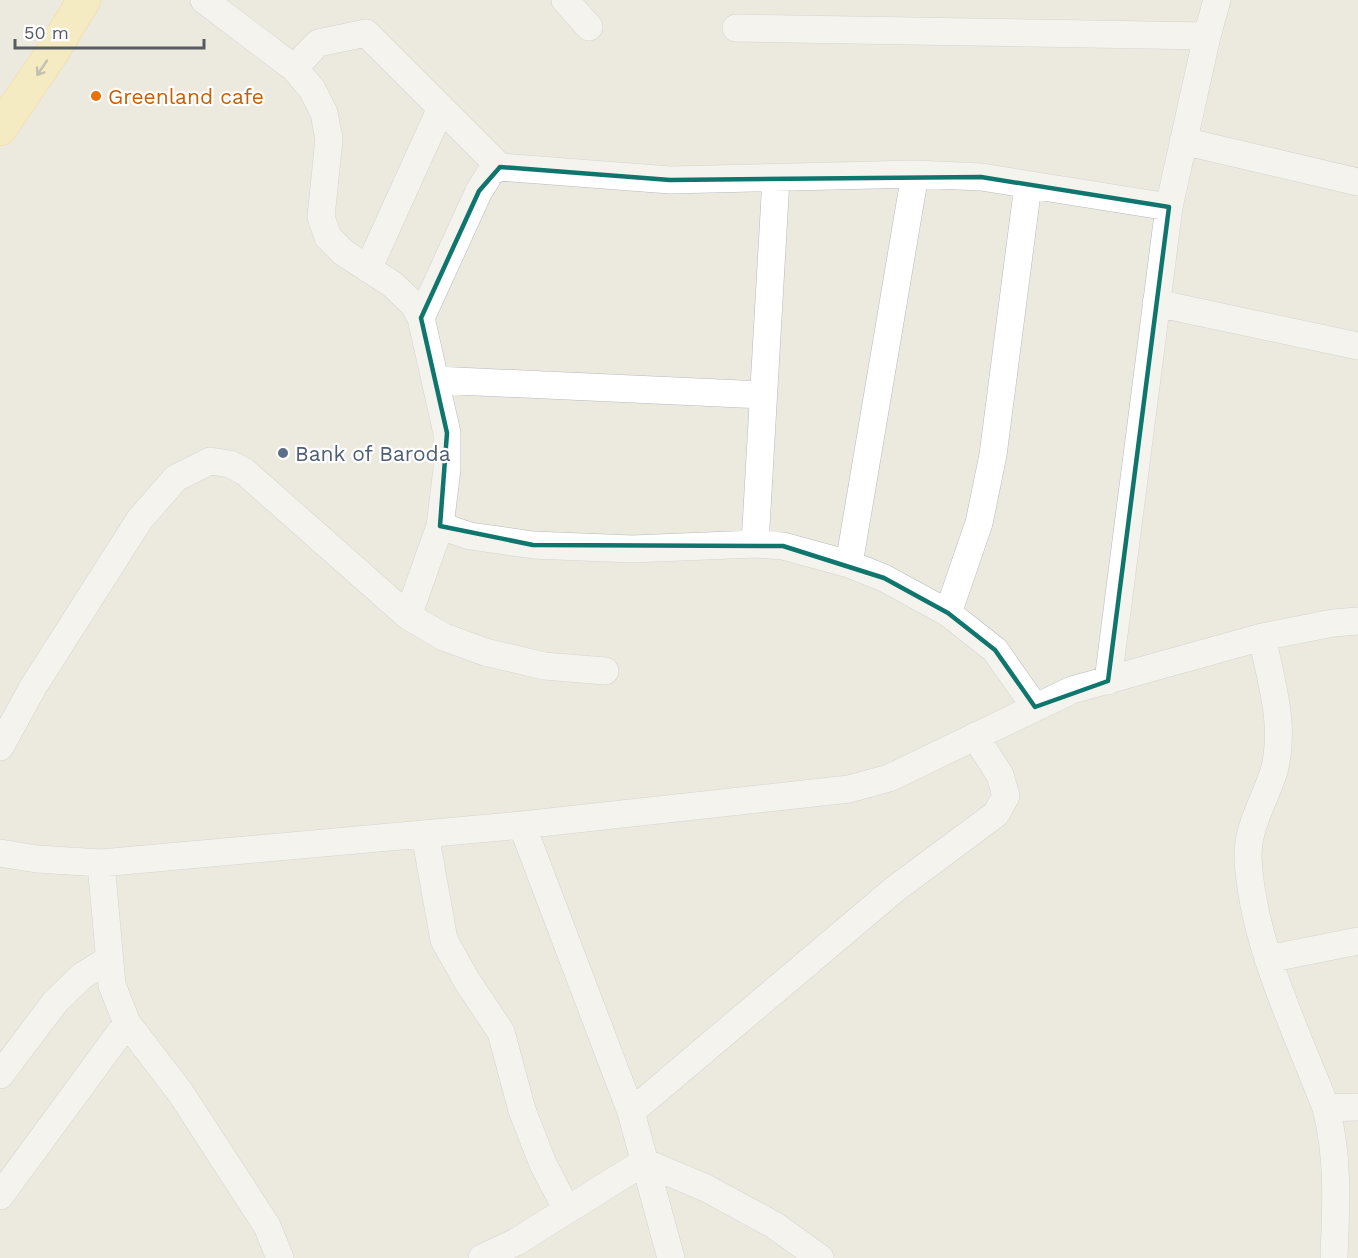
<svg xmlns="http://www.w3.org/2000/svg" width="1358" height="1258" viewBox="0 0 1358 1258" font-family="'Work Sans',sans-serif">
  <style>
    .lines { fill: none; stroke-linecap: round; stroke-linejoin: round }
    .minor-casing { stroke: #b6babf; stroke-width: 28 }
    .major-casing { stroke: #fbc548; stroke-width: 34 }
    .minor { stroke: #fff; stroke-width: 27 }
    .major { stroke: #ffeda0; stroke-width: 33 }
    .oneway { stroke: #928f77 }
    .marked { fill: none; stroke: #0f766e; stroke-width: 4.5; stroke-linejoin: round }
    .food-dot { fill: #e8710a; stroke: #fff; stroke-width: 2 }
    .service-dot { fill: #5c6f8a; stroke: #fff; stroke-width: 2 }
    .labels { text-anchor: middle; dominant-baseline: central; stroke-width: 4.5; stroke-linejoin: round; paint-order: stroke }
    .food-label { font-size: 21px; fill: #c56008; stroke: #fff; text-anchor: start }
    .service-label { font-size: 21px; fill: #4e5e75; stroke: #fff; text-anchor: start }
  </style>
  <rect width="100%" height="100%" fill="#ece9de"/>
  <g class="lines">
    <defs>
      <path id="minor" d="M204,0L294,68L312,89L324,113L329,139L321,217L328,237L344,253L392,284L414,305L421,318L447,433V469L440,526L408,616
        M565,0L589,27
        M736,28L1207,36
        M294,68L318,43L366,33L500,167
        M1183,141L1358,182
        M368,269L441,108
        M1156,303L1358,346
        M421,318L479,191L491,172L500,167L670,180L915,174L981,177L1169,207
        M435,380L763,395
        M440,526L470,536L533,545L632,549L755,544L783,546L849,564L884,578L948,613L995,650L1035,707
        M755,544L776,179
        M849,564L915,174
        M948,613L979,523L993,455L1028,185
        M1262,637C1271,681 1286,726 1274,771C1265,800 1247,827 1248,858C1252,942 1296,1030 1326,1108C1339,1158 1336,1207 1334,1258
        M1108,681L1169,207L1207,36L1217,0
        M0,747L33,687L140,519L176,478L210,461L230,464L245,472L408,616L444,637L485,652L544,666L605,671
        M522,825L631,1112L671,1258
        M425,834L444,940L467,981L501,1032L522,1110L543,1164L567,1210
        M0,853L37,859L101,863L522,825L849,789L889,778L1072,690L1262,637L1333,623L1358,621
        M101,863L112,985L127,1023L180,1092L267,1226L280,1258
        M1268,959L1358,941
        M0,1075L56,1001L82,976L108,960
        M1326,1108L1358,1107
        M631,1112L895,889L996,814L1006,796L1000,775L975,736
        M0,1196L127,1023
        M482,1258L516,1242L644,1162L706,1188L774,1225L820,1258"/>
      <path id="major" d="M0,129L50,56L84,0"/>
    </defs>
    <use href="#minor" class="minor-casing"/>
    <use href="#major" class="major-casing"/>
    <use href="#minor" class="minor"/>
    <use href="#major" class="major"/>
  </g>
  <defs><path id="oneway-shaft" d="M-6 0H5M1.5-3L5.5 0L1.5 3" fill="none" stroke-width="1.6" stroke-linecap="round" stroke-linejoin="round" transform="scale(1.5)"/></defs>
  <use class="oneway" href="#oneway-shaft" transform="translate(42 68) rotate(124)"/>
  <path d="M0 0H1358V1258H0ZM500,167L670,180L981,177L1169,207L1108,681L1035,707L995,650L948,613L884,578L783,546L533,545L440,526L447,433L421,318L479,191Z" fill="#ece9de" fill-opacity=".55" fill-rule="evenodd"/>
  <path class="marked" d="M500,167L670,180L981,177L1169,207L1108,681L1035,707L995,650L948,613L884,578L783,546L533,545L440,526L447,433L421,318L479,191Z"/>
  <circle class="food-dot" cx="96" cy="96" r="6"/>
  <circle class="service-dot" cx="283" cy="453" r="6"/>
  <g class="labels">
    <g class="food-label">
      <text x="108" y="96">Greenland cafe</text>
    </g>
    <g class="service-label">
      <text x="295" y="453">Bank of Baroda</text>
    </g>
  </g>
  <path d="M15 39v9h189v-9" fill="none" stroke="#575c61" stroke-width="3"/>
  <text x="24" y="39" font-size="18" fill="#575c61" stroke="#ffffff" stroke-width="4.5" paint-order="stroke">50 m</text>
</svg>
